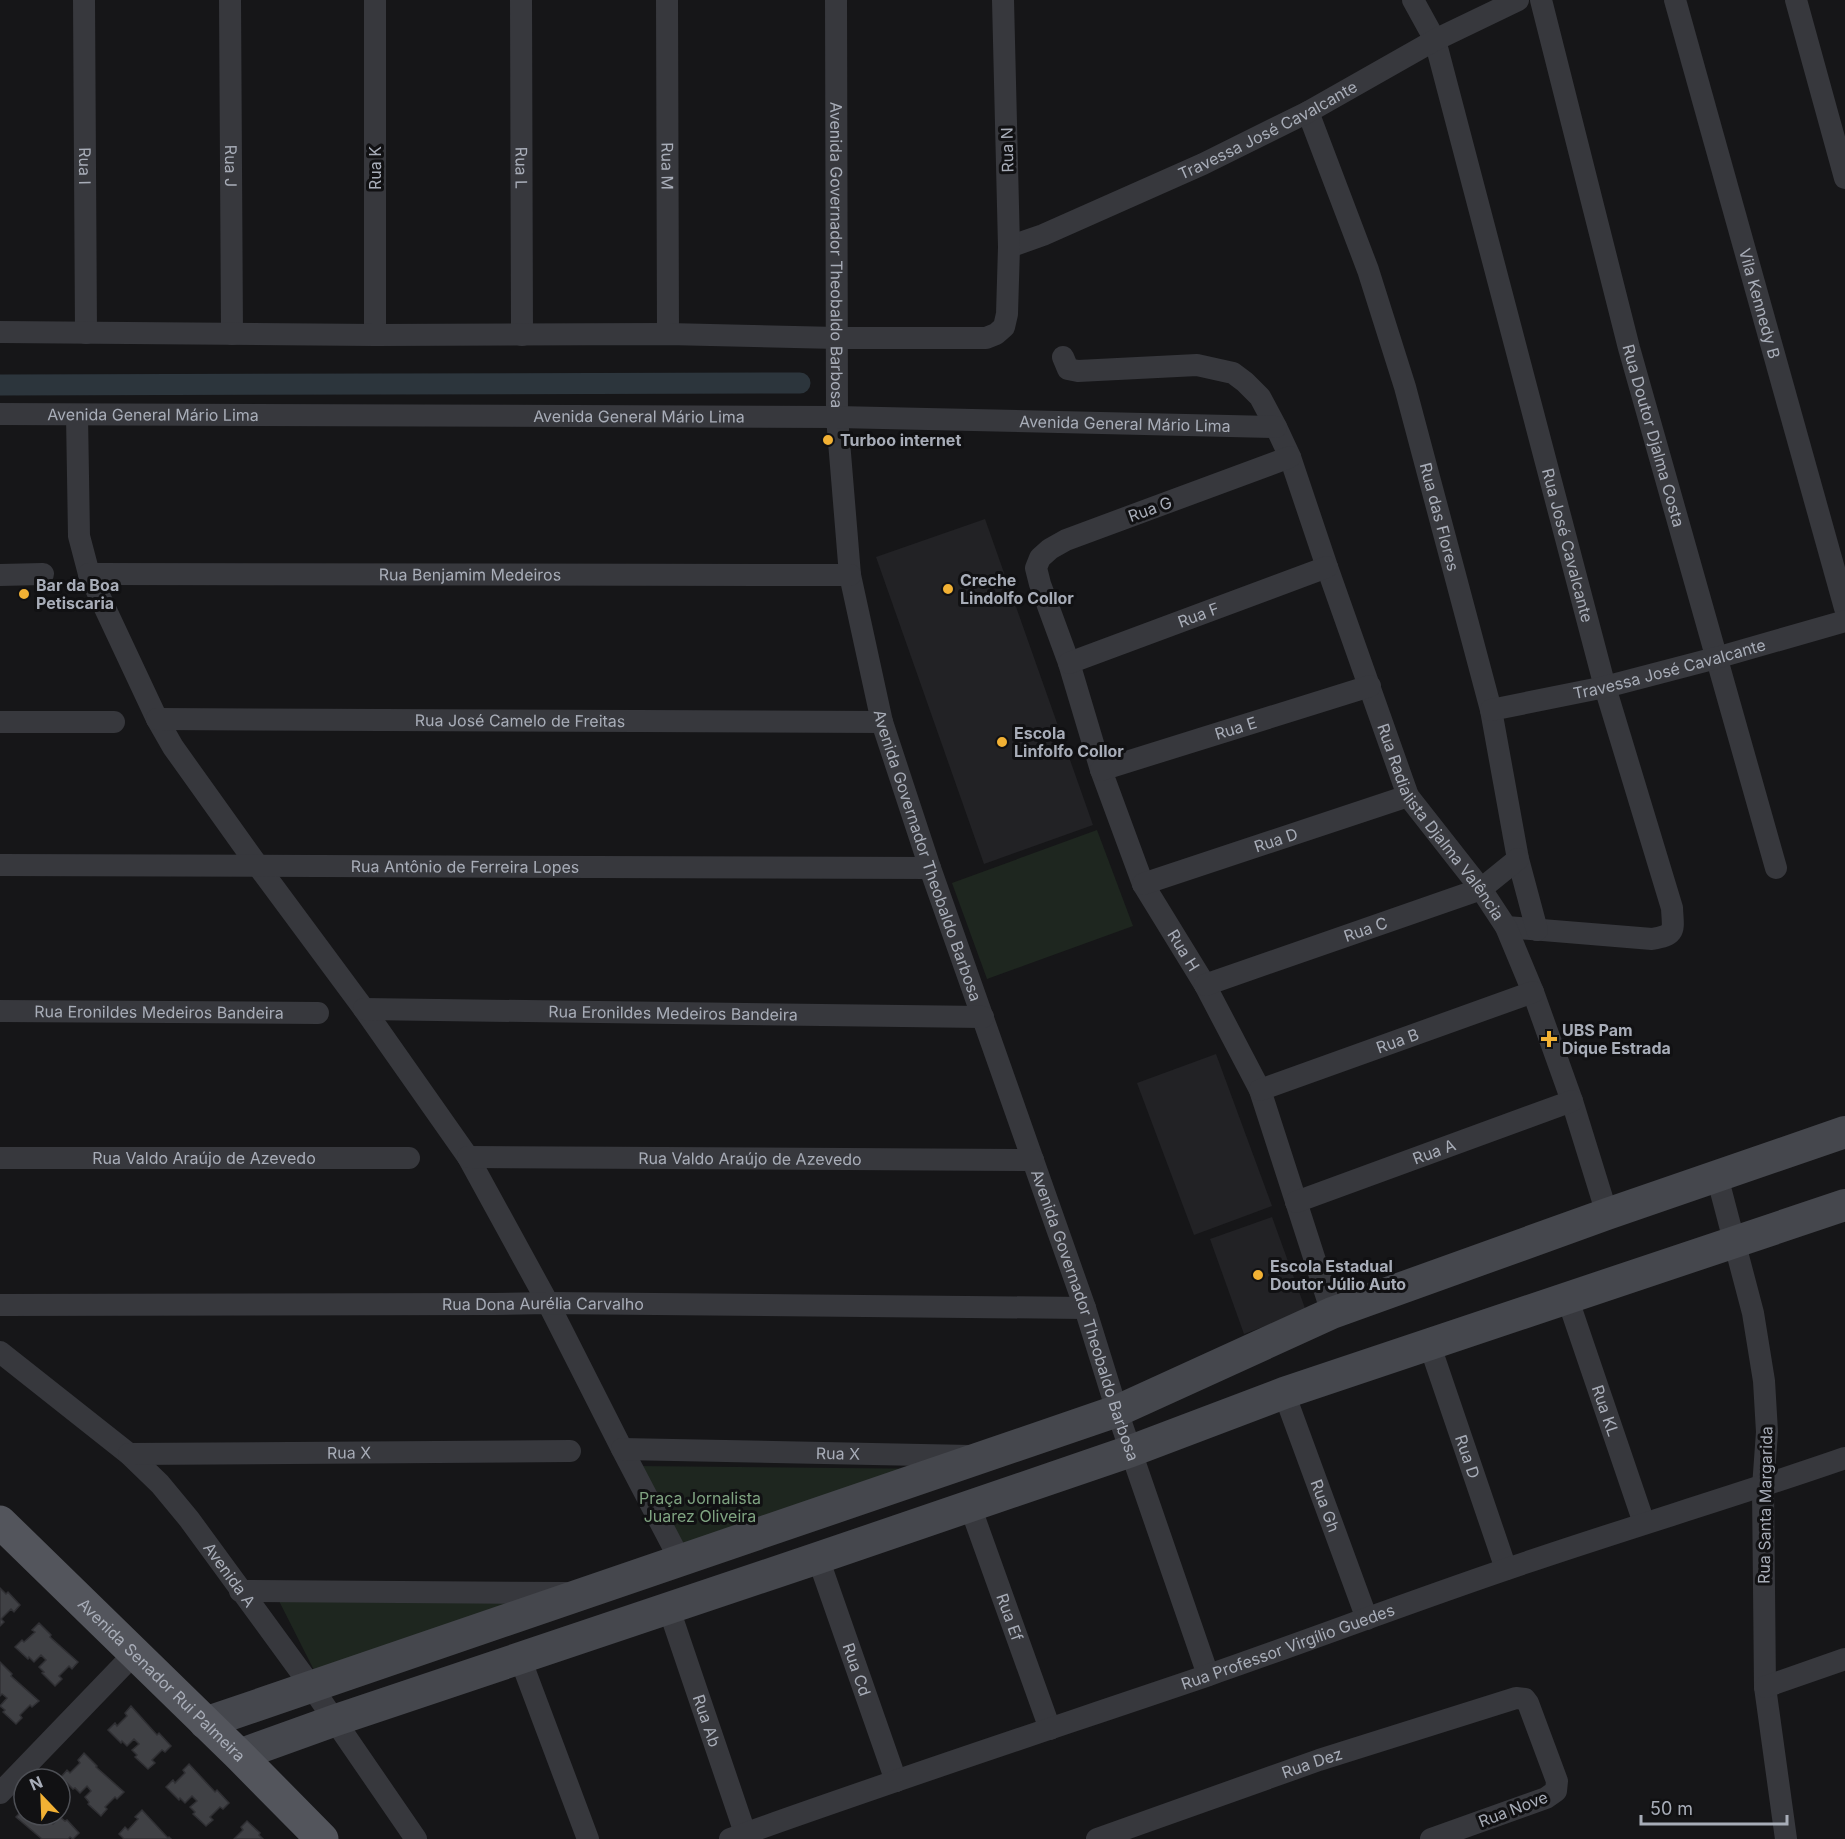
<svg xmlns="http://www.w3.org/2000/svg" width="1845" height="1839" viewBox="0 0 1845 1839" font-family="Inter,sans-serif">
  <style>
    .built { fill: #222225 }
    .green { fill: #1e261f }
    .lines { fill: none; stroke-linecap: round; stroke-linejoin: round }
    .canal { stroke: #2c353c; stroke-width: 21 }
    .building { fill: #404145; stroke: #303034; stroke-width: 1.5 }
    .street { stroke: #37383d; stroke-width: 22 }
    .secondary { stroke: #45474d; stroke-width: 32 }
    .primary { stroke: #53555c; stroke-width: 33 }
    .poi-dot { fill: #f2b134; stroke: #111113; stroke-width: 2 }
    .labels { text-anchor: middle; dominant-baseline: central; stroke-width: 6; stroke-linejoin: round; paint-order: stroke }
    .street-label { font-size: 16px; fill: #a8adb8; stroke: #111113 }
    .poi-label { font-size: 16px; font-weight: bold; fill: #a8adb8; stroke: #111113; text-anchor: start }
    .park-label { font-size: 16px; fill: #7fa381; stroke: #111113 }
  </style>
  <rect width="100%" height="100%" fill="#161618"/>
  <path class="built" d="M985,519L1093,825L984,864L876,557Z
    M1216,1054L1272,1206L1194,1235L1137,1083Z
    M1272,1217L1306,1311L1244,1334L1210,1239Z"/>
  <path class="green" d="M1097,830L1133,926L987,979L952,883Z
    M635,1466L941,1469L680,1556Z
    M278,1599L547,1601L318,1678Z"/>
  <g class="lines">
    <path class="canal" d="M0,385L800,383"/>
  </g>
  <path class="building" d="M0,1588L6,1594L8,1592L20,1605L14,1612L11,1609L1,1619L4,1622L0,1626Z
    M39,1623L51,1635L50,1637L78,1662L72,1669L69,1666L59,1676L62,1679L55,1686L42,1673L44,1672L39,1667L46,1660L41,1655L34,1662L29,1657L28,1659L15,1647L22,1640L24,1642L35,1632L32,1630Z
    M0,1662L12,1674L11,1676L39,1701L32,1707L30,1705L20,1715L22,1718L16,1724L3,1712L5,1710L0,1706L7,1698L2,1694L0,1696Z
    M131,1706L157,1735L159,1733L171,1746L165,1752L162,1750L152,1760L155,1763L148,1769L135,1757L137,1755L132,1750L139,1744L134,1739L127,1746L122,1741L121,1743L108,1730L115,1723L117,1726L127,1716L125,1713Z
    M84,1753L97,1766L96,1767L124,1792L117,1799L115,1797L105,1807L107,1809L101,1816L88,1804L89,1802L85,1797L91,1791L87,1786L80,1793L75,1788L73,1789L61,1777L67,1770L70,1773L80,1763L78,1760Z
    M189,1764L215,1792L217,1790L229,1803L223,1809L220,1807L210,1817L213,1820L206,1826L193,1814L195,1812L190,1807L197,1801L192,1796L185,1803L180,1798L179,1800L166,1787L173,1780L175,1783L185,1773L183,1770Z
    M23,1810L24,1815H53L49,1819L53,1824L60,1817L65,1821L67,1820L79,1833L73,1839L70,1837L68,1839H42L16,1817Z
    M142,1810L168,1838L169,1837L171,1839H124L119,1834L125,1827L128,1830L138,1819L135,1817Z
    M247,1821L260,1833L259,1835L263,1839H234L243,1830L241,1827Z"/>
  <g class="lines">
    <g class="street">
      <path id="s1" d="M84,0L86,333"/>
      <path id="s2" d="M230,0L232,334"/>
      <path d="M375,0V335"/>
      <path id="s3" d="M521,0L522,335"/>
      <path id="s4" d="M667,0L668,334"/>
      <path id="s5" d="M836,0L837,417L850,575L882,722L930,868L1085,1308L1117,1411L1208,1675"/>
      <path id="s6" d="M1413,0L1435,40L1605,687L1672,908C1673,930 1677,935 1652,939L1506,927"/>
      <path id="s7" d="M1541,0L1629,348L1776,868"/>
      <path id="s8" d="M1675,0L1845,608"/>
      <path d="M1796,0L1845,178"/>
      <path id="s9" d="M1308,112L1368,270L1405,387L1491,710L1518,859L1537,930"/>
      <path id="s10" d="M1009,247L1043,235L1203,164L1308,112L1435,40L1518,0"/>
      <path d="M0,332L375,335L668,334L837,338H986L996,334L1004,327L1007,314L1009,247L1003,0"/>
      <path id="s11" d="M1063,357L1068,369L1078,371L1197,365L1233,373L1245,382L1260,397L1276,427L1290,457L1327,567L1408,796L1481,889L1506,927L1533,992L1572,1101L1607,1214"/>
      <path id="s12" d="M0,414L837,417L1276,427"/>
      <path d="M77,415L79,536L89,574L157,719L173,747L258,866L364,1009L468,1157L548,1303L622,1449L680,1560"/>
      <path id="s13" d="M1290,457L1066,540L1050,549L1040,558L1036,568L1040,584L1069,663L1101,770L1143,884L1205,985L1260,1090L1332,1313"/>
      <path id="s14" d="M89,574L850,575"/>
      <path d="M0,575L43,574"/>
      <path id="s15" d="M1069,663L1327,567"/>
      <path id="s16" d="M1491,710L1605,687L1716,658L1845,621"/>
      <path id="s17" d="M157,719L882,722"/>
      <path d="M0,722H114"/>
      <path id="s18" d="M1101,770L1370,686"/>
      <path id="s19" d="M0,865L930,868"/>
      <path id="s20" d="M1143,884L1408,796"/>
      <path id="s21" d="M1205,985L1481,889L1518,859"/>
      <path id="s22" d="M364,1009L983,1017"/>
      <path id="s23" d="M0,1011L318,1013"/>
      <path id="s24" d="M1260,1090L1533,992"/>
      <path id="s25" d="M468,1157L1033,1160"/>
      <path id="s26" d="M0,1158H409"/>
      <path d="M1717,1176L1753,1313L1764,1381L1767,1432L1763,1487L1765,1687L1786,1839"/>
      <path id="s27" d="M1296,1202L1572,1101"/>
      <path id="s28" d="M1567,1297L1644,1523"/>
      <path id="s29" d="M0,1305L494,1304L548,1303L1085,1308"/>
      <path id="s30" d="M1429,1343L1506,1569"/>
      <path id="s31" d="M0,1352L129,1454L160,1484L189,1519L311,1686L416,1839"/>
      <path id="s32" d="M1284,1393L1367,1619"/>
      <path id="s33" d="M622,1449L971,1456"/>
      <path id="s34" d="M129,1454L570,1451"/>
      <path id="s35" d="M970,1506L1050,1729"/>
      <path id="s36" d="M818,1558L896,1781"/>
      <path d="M240,1591L566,1593"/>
      <path id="s37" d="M669,1609L745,1833"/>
      <path d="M520,1658L588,1839"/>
      <path d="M1765,1687L1845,1659"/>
      <path d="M0,1793L134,1654"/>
      <path id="s38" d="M730,1839C888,1782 1047,1730 1206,1676C1307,1641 1407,1603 1507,1569C1620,1530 1733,1497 1845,1458"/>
      <path id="s39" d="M1097,1839L1319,1760L1516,1698L1525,1699L1528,1703L1557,1781L1556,1791L1546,1798L1431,1839"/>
    </g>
    <path class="secondary" d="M205,1723L1117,1411L1332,1313L1607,1214L1845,1132
      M239,1755L336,1720L818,1558L1131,1451L1284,1393L1845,1205"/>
    <path class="primary" id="s40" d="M0,1522L239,1755L322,1839"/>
  </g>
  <g class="poi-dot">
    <circle cx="828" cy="440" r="6"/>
    <circle cx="948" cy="589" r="6"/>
    <circle cx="24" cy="594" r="6"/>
    <circle cx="1002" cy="742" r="6"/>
    <path d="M1546 1030h6v6h6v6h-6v6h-6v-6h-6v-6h6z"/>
    <circle cx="1258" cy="1275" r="6"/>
  </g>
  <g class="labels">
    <g class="street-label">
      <text stroke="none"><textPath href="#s10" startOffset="284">Travessa José Cavalcante</textPath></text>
      <text transform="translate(1007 150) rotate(-91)">Rua N</text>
      <text stroke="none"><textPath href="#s1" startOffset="166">Rua I</textPath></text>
      <text stroke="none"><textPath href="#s2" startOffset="166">Rua J</textPath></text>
      <text stroke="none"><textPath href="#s3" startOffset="168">Rua L</textPath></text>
      <text stroke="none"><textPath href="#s4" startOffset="166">Rua M</textPath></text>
      <text transform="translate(375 168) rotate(-90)">Rua K</text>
      <text stroke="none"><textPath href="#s5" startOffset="255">Avenida Governador Theobaldo Barbosa</textPath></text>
      <text stroke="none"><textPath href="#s8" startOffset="315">Vila Kennedy B</textPath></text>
      <text stroke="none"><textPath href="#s12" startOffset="153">Avenida General Mário Lima</textPath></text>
      <text stroke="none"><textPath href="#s12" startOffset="639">Avenida General Mário Lima</textPath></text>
      <text stroke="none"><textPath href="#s12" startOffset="1125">Avenida General Mário Lima</textPath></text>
      <text stroke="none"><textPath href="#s7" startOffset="450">Rua Doutor Djalma Costa</textPath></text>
      <text transform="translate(1150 509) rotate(-20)">Rua G</text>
      <text stroke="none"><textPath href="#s9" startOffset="426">Rua das Flores</textPath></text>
      <text stroke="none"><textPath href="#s6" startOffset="568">Rua José Cavalcante</textPath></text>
      <text stroke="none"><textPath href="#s14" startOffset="381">Rua Benjamim Medeiros</textPath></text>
      <text stroke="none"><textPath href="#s15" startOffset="138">Rua F</textPath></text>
      <text stroke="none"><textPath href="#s16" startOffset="183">Travessa José Cavalcante</textPath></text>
      <text stroke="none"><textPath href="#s17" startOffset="363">Rua José Camelo de Freitas</textPath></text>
      <text stroke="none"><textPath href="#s18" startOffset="141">Rua E</textPath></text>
      <text stroke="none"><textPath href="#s11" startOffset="680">Rua Radialista Djalma Valência</textPath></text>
      <text stroke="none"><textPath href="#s20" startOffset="140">Rua D</textPath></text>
      <text stroke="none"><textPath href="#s5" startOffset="867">Avenida Governador Theobaldo Barbosa</textPath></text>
      <text stroke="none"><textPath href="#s19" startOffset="465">Rua Antônio de Ferreira Lopes</textPath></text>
      <text stroke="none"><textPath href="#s21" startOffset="170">Rua C</textPath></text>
      <text stroke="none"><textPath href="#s13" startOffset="693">Rua H</textPath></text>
      <text stroke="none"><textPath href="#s23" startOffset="159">Rua Eronildes Medeiros Bandeira</textPath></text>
      <text stroke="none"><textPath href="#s22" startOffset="309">Rua Eronildes Medeiros Bandeira</textPath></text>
      <text stroke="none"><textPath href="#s24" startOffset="146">Rua B</textPath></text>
      <text stroke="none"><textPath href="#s27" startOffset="147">Rua A</textPath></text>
      <text stroke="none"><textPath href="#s26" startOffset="204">Rua Valdo Araújo de Azevedo</textPath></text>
      <text stroke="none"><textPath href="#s25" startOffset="282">Rua Valdo Araújo de Azevedo</textPath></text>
      <text stroke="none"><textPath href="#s29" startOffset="543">Rua Dona Aurélia Carvalho</textPath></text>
      <text stroke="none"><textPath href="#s5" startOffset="1353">Avenida Governador Theobaldo Barbosa</textPath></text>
      <text stroke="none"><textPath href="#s28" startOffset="120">Rua KL</textPath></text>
      <text stroke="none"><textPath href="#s34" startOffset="220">Rua X</textPath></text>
      <text stroke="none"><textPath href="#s33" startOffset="216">Rua X</textPath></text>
      <text stroke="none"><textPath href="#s30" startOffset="120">Rua D</textPath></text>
      <text transform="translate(1765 1505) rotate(-89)">Rua Santa Margarida</text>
      <text stroke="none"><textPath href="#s32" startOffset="120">Rua Gh</textPath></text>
      <text stroke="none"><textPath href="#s31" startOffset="322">Avenida A</textPath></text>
      <text stroke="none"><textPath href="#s35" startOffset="118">Rua Ef</textPath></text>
      <text stroke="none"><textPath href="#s38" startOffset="590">Rua Professor Virgílio Guedes</textPath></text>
      <text stroke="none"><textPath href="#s36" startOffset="118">Rua Cd</textPath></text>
      <text stroke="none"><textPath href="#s40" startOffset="226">Avenida Senador Rui Palmeira</textPath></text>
      <text stroke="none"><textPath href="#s37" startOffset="118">Rua Ab</textPath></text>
      <text stroke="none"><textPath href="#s39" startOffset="228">Rua Dez</textPath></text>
      <text transform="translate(1513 1809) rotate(-21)">Rua Nove</text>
    </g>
    <g class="poi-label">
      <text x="840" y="440">Turboo internet</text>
      <text x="960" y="580">Creche<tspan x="960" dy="18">Lindolfo Collor</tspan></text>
      <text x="36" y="585">Bar da Boa<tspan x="36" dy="18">Petiscaria</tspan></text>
      <text x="1014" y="733">Escola<tspan x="1014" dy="18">Linfolfo Collor</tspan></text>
      <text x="1562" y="1030">UBS Pam<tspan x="1562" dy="18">Dique Estrada</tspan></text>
      <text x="1270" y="1266">Escola Estadual<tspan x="1270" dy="18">Doutor Júlio Auto</tspan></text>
    </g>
    <g class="park-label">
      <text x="700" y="1498">Praça Jornalista<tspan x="700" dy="18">Juarez Oliveira</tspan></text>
    </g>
  </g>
  <g transform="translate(42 1797) rotate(337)"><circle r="28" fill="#111113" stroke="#4d4f55" stroke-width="1.5"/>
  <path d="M0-4.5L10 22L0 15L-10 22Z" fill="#f2b134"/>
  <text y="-9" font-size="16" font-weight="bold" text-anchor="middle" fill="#a8adb8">N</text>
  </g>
  <path d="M1641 1815v9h146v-9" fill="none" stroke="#a8adb8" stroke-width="3"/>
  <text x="1650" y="1815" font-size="18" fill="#a8adb8" stroke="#111113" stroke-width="4.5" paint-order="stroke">50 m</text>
</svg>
